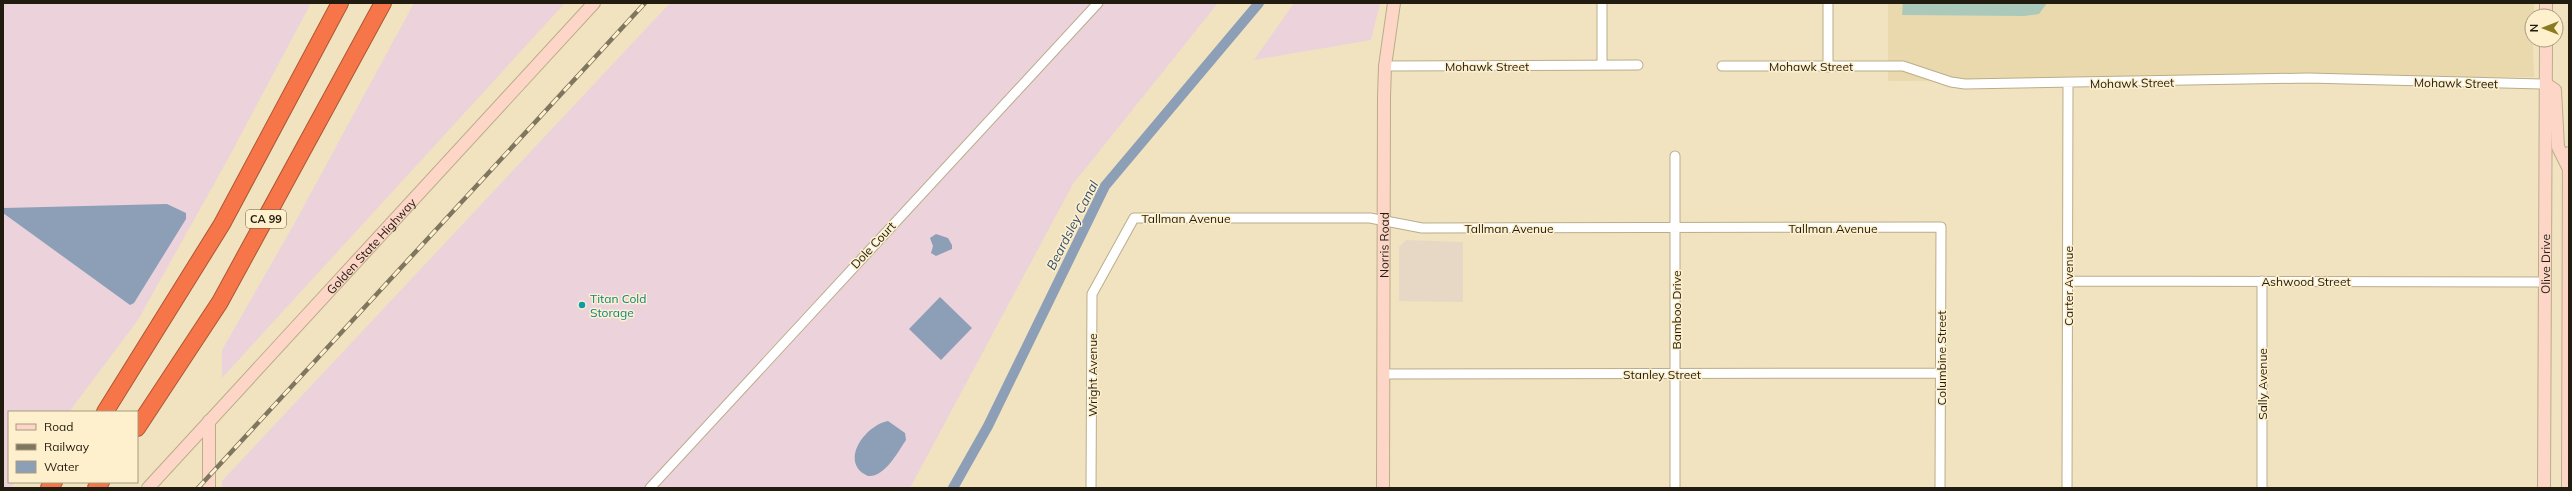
<svg xmlns="http://www.w3.org/2000/svg" width="2572" height="491" viewBox="0 0 2572 491" font-family="Mulish,sans-serif">
  <style>
    .commercial { fill: #e6d8c5 }
    .industrial { fill: #ebd2db }
    .built { fill: #e9d9ad }
    .green { fill: #abc9ba }
    .water { fill: #8c9fb7 }
    .lines { fill: none; stroke-linecap: round; stroke-linejoin: round }
    .canal { stroke: #8c9fb7; stroke-width: 10 }
    .street-casing { stroke: #baad8a; stroke-width: 11 }
    .secondary-casing { stroke: #baad8a; stroke-width: 14 }
    .highway-casing { stroke: #ac5635; stroke-width: 18 }
    .street { stroke: #fff; stroke-width: 9 }
    .secondary { stroke: #fdd6c8; stroke-width: 12 }
    .highway { stroke: #f77649; stroke-width: 16 }
    .rail-casing { stroke: #7f765f; stroke-width: 4.5 }
    .rail { stroke: #fef0cc; stroke-width: 3; stroke-dasharray: 9; stroke-linecap: butt }
    .culture-dot { fill: #0f9aa8; stroke: #fef0cc; stroke-width: 1.5 }
    .labels { text-anchor: middle; dominant-baseline: central; stroke-width: 3; stroke-linejoin: round; paint-order: stroke }
    .shield { fill: #fef0cc; stroke: #635c48; stroke-width: 1 }
    .shield-label { font-size: 11px; font-weight: bold; fill: #211c0f }
    .street-label { font-size: 12px; fill: #211c0f; stroke: #fef0cc }
    .culture-label { font-size: 12px; fill: #0d838f; stroke: #fef0cc; text-anchor: start }
    .water-label { font-size: 13px; font-style: italic; fill: #314d72; stroke: #fef0cc }
  </style>
  <rect width="100%" height="100%" fill="#f1e3bf"/>
  <path class="commercial" d="M1406,240L1463,242V302L1399,301V247Z"/>
  <path class="industrial" d="M3,3H311L229,157L138,320L69,412H9V482H15L10,488H3Z
    M414,3H565L222,378V350L293,226Z
    M670,3H1218L1073,184L910,488H222V481Z
    M1294,3H1380L1371,40L1254,60Z"/>
  <path class="built" d="M1888,3H2534V16H2532L2534,77L1888,81Z"/>
  <path class="green" d="M1903,3H2047L2039,14L2024,16L1902,15Z"/>
  <path class="water" d="M167,204L186,213V219L134,303L130,305L3,213L4,208Z
    M936,234L948,238L952,245V249L936,256L931,253L933,246L930,238Z
    M940,297L972,328L941,360L909,329Z
    M888,421L905,433L906,440C898,452 884,478 868,476C838,463 865,425 888,421Z"/>
  <g class="lines">
    <path class="canal" d="M953,488L988,426L1105,186L1259,3"/>
    <defs>
      <path id="street" d="M1602,3V65
        M1385,66L1638,65
        M1722,66H1903L1951,82L1965,84L2308,78L2546,84
        M1828,67V3
        M2068,281L2545,282
        M1383,374L1941,373
        M650,488L1098,3
        M1091,488L1092,294L1134,218H1370L1422,228L1941,227L1940,488
        M1675,488V156
        M2067,488L2068,84
        M2262,488V281"/>
      <g id="secondary">
        <path d="M2546,16V3"/>
        <path d="M2546,84L2555,90L2558,147L2568,167"/>
        <path id="s1" d="M148,488L594,3"/>
        <path d="M209,488V421"/>
        <path id="s2" d="M1383,488L1384,97L1385,66L1394,3"/>
        <path id="s3" d="M2544,488L2546,40"/>
        <path d="M2568,488L2569,153"/>
      </g>
      <path id="highway" d="M105,412L222,224L340,3
        M137,428L220,302L383,3
        M49,488L54,482
        M96,488L101,482"/>
    </defs>
    <use href="#street" class="street-casing"/>
    <use href="#secondary" class="secondary-casing"/>
    <use href="#highway" class="highway-casing"/>
    <use href="#street" class="street"/>
    <use href="#secondary" class="secondary"/>
    <use href="#highway" class="highway"/>
    <defs>
      <path id="rail" d="M198,488L645,3"/>
    </defs>
    <use href="#rail" class="rail-casing"/>
    <use href="#rail" class="rail"/>
  </g>
  <circle class="culture-dot" cx="582" cy="305" r="4"/>
  <g class="labels">
    <rect class="shield" x="246" y="210" width="40" height="18" rx="3"/>
    <g class="shield-label">
      <text x="266" y="219">CA 99</text>
    </g>
    <g class="street-label">
      <text x="1487" y="66">Mohawk Street</text>
      <text x="1811" y="66">Mohawk Street</text>
      <text transform="translate(2132 83) rotate(-1)">Mohawk Street</text>
      <text transform="translate(2456 83) rotate(1)">Mohawk Street</text>
      <text x="1186" y="218">Tallman Avenue</text>
      <text x="1509" y="228">Tallman Avenue</text>
      <text x="1833" y="228">Tallman Avenue</text>
      <text transform="translate(873 245) rotate(-47)">Dole Court</text>
      <text stroke="none"><textPath href="#s2" startOffset="243">Norris Road</textPath></text>
      <text stroke="none"><textPath href="#s1" startOffset="329">Golden State Highway</textPath></text>
      <text stroke="none"><textPath href="#s3" startOffset="224">Olive Drive</textPath></text>
      <text x="2306" y="281">Ashwood Street</text>
      <text transform="translate(2068 286) rotate(-90)">Carter Avenue</text>
      <text transform="translate(1676 310) rotate(-90)">Bamboo Drive</text>
      <text transform="translate(1941 358) rotate(-90)">Columbine Street</text>
      <text x="1662" y="374">Stanley Street</text>
      <text transform="translate(1092 375) rotate(-90)">Wright Avenue</text>
      <text transform="translate(2262 384) rotate(-90)">Sally Avenue</text>
    </g>
    <g class="culture-label">
      <text x="590" y="298">Titan Cold<tspan x="590" dy="14">Storage</tspan></text>
    </g>
    <g class="water-label">
      <text transform="translate(1072 225) rotate(-63)">Beardsley Canal</text>
    </g>
  </g>
  <rect width="2572" height="491" fill="none" stroke="#211c0f" stroke-width="8"/>
  <rect x="8" y="411" width="130" height="72" fill="#fef0cc" stroke="#a69b80"/>
  <rect x="16" y="424" width="20" height="6" fill="#fdd6c8" stroke="#a69b80"/>
  <text x="44" y="431" font-size="12" fill="#211c0f">Road</text>
  <rect x="16" y="444" width="20" height="6" fill="#7f765f" stroke="#a69b80"/>
  <text x="44" y="451" font-size="12" fill="#211c0f">Railway</text>
  <rect x="16" y="461" width="20" height="12" fill="#8c9fb7" stroke="#a69b80"/>
  <text x="44" y="471" font-size="12" fill="#211c0f">Water</text>
  <g transform="translate(2544 28) rotate(270)"><circle r="19" fill="#fef0cc" stroke="#a69b80"/>
  <path d="M0-3L7 15L0 10L-7 15Z" fill="#897b20"/>
  <text y="-6" font-size="11" font-weight="bold" text-anchor="middle" fill="#211c0f">N</text>
  </g>
</svg>
